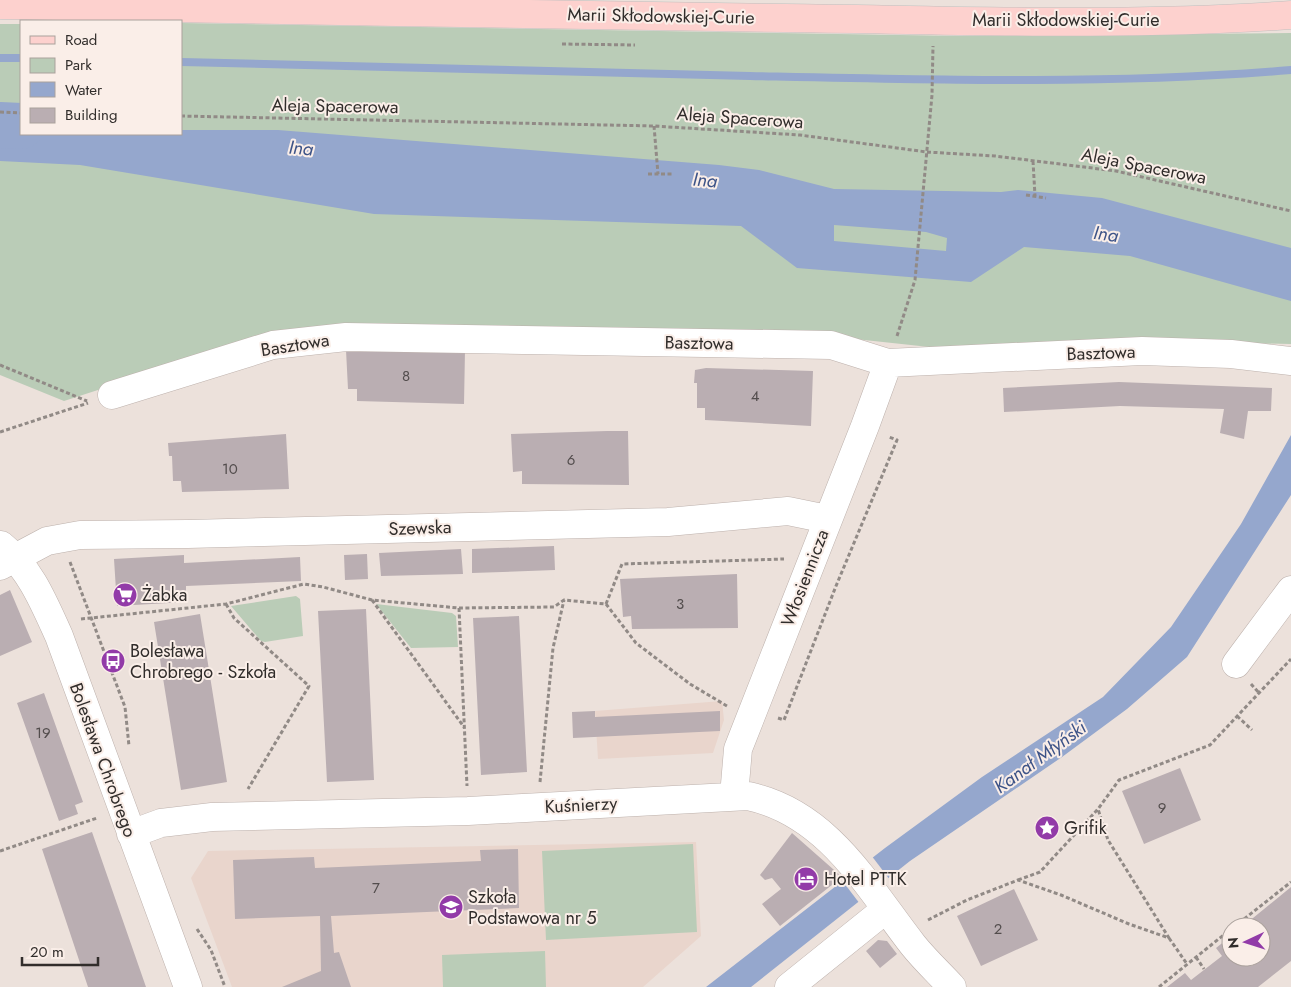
<svg xmlns="http://www.w3.org/2000/svg" width="1291" height="987" viewBox="0 0 1291 987" font-family="Jost,sans-serif">
  <style>
    .built { fill: #e9d5cc }
    .green { fill: #baccb7 }
    .water { fill: #95a7cd; fill-rule: evenodd }
    .pier { fill: #ece1db }
    .lines { fill: none; stroke-linecap: round; stroke-linejoin: round }
    .stream { stroke: #95a7cd; stroke-width: 8 }
    .river { stroke: #95a7cd; stroke-width: 46 }
    .building { fill: #baaeb2 }
    .minor-casing { stroke: #bdb1ac; stroke-width: 29 }
    .major-casing { stroke: #c1c0bf; stroke-width: 29 }
    .path { stroke: #918a86; stroke-width: 3; stroke-dasharray: 4 2.5; stroke-linecap: butt }
    .minor { stroke: #fff; stroke-width: 28 }
    .major { stroke: #fdd1ce; stroke-width: 28 }
    .labels { text-anchor: middle; dominant-baseline: central; stroke-width: 4; stroke-linejoin: round; paint-order: stroke }
    .number-label { font-size: 15px; fill: #534d4d }
    .street-label { font-size: 18px; fill: #312d2b; stroke: #faeee8 }
    .poi-label { font-size: 18px; fill: #312d2b; stroke: #faeee8; text-anchor: start }
    .water-label { font-size: 19px; font-style: italic; fill: #3d5387; stroke: #faeee8 }
  </style>
  <rect width="100%" height="100%" fill="#ece1db"/>
  <path class="built" d="M722,701L724,720L713,753L598,759L595,711Z
    M696,842L701,936L643,987H232L191,878L208,851Z"/>
  <path class="green" d="M181,23L960,36L1291,33V344L1132,341L948,349L855,339L286,329L64,401L0,375V24H21V134H181Z
    M296,596L300,599L303,636L265,642L261,641L231,606Z
    M376,604L452,613L456,616L458,647L411,648Z
    M693,844L697,932L546,940L542,851Z
    M545,951L546,987H443L442,955Z"/>
  <path class="water" d="M0,125L21,126V134H181V130H278L719,165L759,170L834,189L1001,192L1018,190L1102,198L1291,248V301L1130,256L1024,247L971,282L797,268L741,226L374,214L80,165L0,161ZM834,225L926,232L947,238L946,251L834,241Z
    M1291,435V495L1187,657L1127,709L1062,757L910,861L751,987H706L885,848L982,777L1103,697L1171,627L1241,524Z"/>
  <path class="pier" d="M871,855L890,880L860,904L841,879Z"/>
  <g class="lines">
    <path class="stream" d="M0,58H21
      M181,62C371,66 561,71 750,76C931,80 1111,85 1291,70"/>
    <path class="river" d="M0,125L21,126"/>
  </g>
  <path class="building" d="M346,350H465L464,404L357,401V389H348Z
    M706,368L813,371L811,426L705,420V408H697V383H694L695,370Z
    M1119,382L1272,388L1271,411H1248L1244,439L1220,433L1224,409L1120,406L1004,412L1003,388Z
    M607,431H628L629,485L522,484V471L513,472L511,434Z
    M286,434L289,489L182,492L181,481H173L172,456H169L168,443Z
    M554,546L555,570L472,573V549Z
    M461,549L463,574L381,576L379,553Z
    M367,554L368,579L345,580L344,555Z
    M184,555V563L300,557L301,581L186,586V602L117,606L114,559Z
    M737,574L738,628L632,629L631,616L623,617L620,579Z
    M10,590L32,642L0,656V595Z
    M366,609L374,780L327,782L318,611Z
    M200,614L227,782L181,790L154,622Z
    M519,616L527,772L481,775L473,618Z
    M44,693L83,802L75,805L78,814L59,821L17,703Z
    M595,711V717L720,711V731L573,738L572,712Z
    M1180,768L1201,820L1144,844L1122,791Z
    M92,832L146,987H88L42,849Z
    M792,833L842,877L780,926L762,904L781,889L772,878L765,880L760,875Z
    M518,849L519,908L331,916L334,953L339,952L351,987H282L321,971L320,916L235,919L233,860L314,857L315,868L481,861L480,850Z
    M1291,887V961L1258,987H1167L1185,973L1191,980L1222,956L1216,948L1231,936V957H1261V927H1242Z
    M1014,889L1038,940L981,966L957,916Z
    M878,940L887,941L897,954L880,968L866,951Z"/>
  <g class="lines">
    <defs>
      <path id="minor" d="M112,395L273,345L346,337L831,345L888,363L1142,351L1231,354L1291,361
        M1,545C30,568 44,603 59,636L188,987
        M0,566L47,541L80,535L188,534L668,522L788,511L827,519
        M1236,664L1291,590
        M734,796L738,749L865,426L888,363
        M131,834L161,823L212,817L468,811L748,796C828,813 867,886 913,945C925,960 939,973 952,987
        M789,987L886,909"/>
      <path id="major" d="M0,5C262,10 523,14 785,18C953,20 1123,27 1291,15"/>
    </defs>
    <use href="#minor" class="minor-casing"/>
    <use href="#major" class="major-casing"/>
    <path class="path" d="M562,44L635,45
      M0,112L21,113
      M181,116L654,126L800,135L927,152L995,156L1116,171L1291,211
      M654,126L658,174
      M1033,161L1035,196
      M648,174H672
      M1026,195L1046,198
      M897,336L915,280L932,95L933,46
      M0,365L87,401
      M0,432L88,403
      M70,562L125,707L129,746
      M372,600L464,727
      M226,604L234,618L309,686L248,789
      M606,604L636,643L690,684L727,706
      M459,608L467,786
      M81,619L226,604L304,584L323,587L372,600L459,608L554,607L564,600L606,604L622,564L784,559
      M1251,684L1259,693
      M1237,716L1252,730
      M778,718L784,720L836,586L897,440L889,437
      M540,782L553,648L564,600
      M0,851L97,818
      M1018,880L1040,872L1098,809L1119,780L1210,745L1291,659
      M928,920L967,900L1018,880L1061,895L1129,924L1169,938L1108,840L1098,809
      M1234,927L1291,882
      M197,929L211,950L225,987
      M1169,938L1187,964
      M1196,957L1204,969
      M1159,987L1231,929"/>
    <use href="#minor" class="minor"/>
    <use href="#major" class="major"/>
  </g>
  <defs>
    <symbol id="supermarket-disc" viewBox="-11 -11 22 22"><circle r="9.5" fill="#923ba8" stroke="#faeee8"/><path d="M-6-5.5h2.5l.6 2H6L4.5 2H-2.5L-4.4-4H-6ZM-1.5 3.2a1.3 1.3 0 1 0 .1 0ZM3 3.2a1.3 1.3 0 1 0 .1 0Z" fill="#fff"/></symbol>
    <symbol id="bus-disc" viewBox="-11 -11 22 22"><circle r="9.5" fill="#923ba8" stroke="#faeee8"/><path d="M-5-6H5V4H4V6H2V4H-2V6H-4V4H-5ZM-3.5-4V0h7V-4ZM-3.5 1.2v1.5H-2V1.2ZM2 1.2v1.5H3.5V1.2Z" fill="#fff"/></symbol>
    <symbol id="sight-disc" viewBox="-11 -11 22 22"><circle r="9.5" fill="#923ba8" stroke="#faeee8"/><path d="M0-6L1.8-2.2L6-1.7L2.9 1.2L3.7 5.4L0 3.3L-3.7 5.4L-2.9 1.2L-6-1.7L-1.8-2.2Z" fill="#fff"/></symbol>
    <symbol id="hotel-disc" viewBox="-11 -11 22 22"><circle r="9.5" fill="#923ba8" stroke="#faeee8"/><path d="M-6-4.5h1.5V1H6V5H4.5V3h-9V5H-6ZM-4 0a1.8 1.8 0 1 1 3.6 0ZM.5 0V-2.5h3Q6-2.5 6 0Z" fill="#fff"/></symbol>
    <symbol id="school-disc" viewBox="-11 -11 22 22"><circle r="9.5" fill="#923ba8" stroke="#faeee8"/><path d="M0-5L7-2L0 1L-7-2ZM-4 1L0 2.5L4 1V4Q0 6-4 4Z" fill="#fff"/></symbol>
  </defs>
  <g fill-rule="evenodd">
    <use href="#supermarket-disc" x="111" y="581" width="28" height="28"/>
    <use href="#bus-disc" x="99" y="647" width="28" height="28"/>
    <use href="#sight-disc" x="1033" y="814" width="28" height="28"/>
    <use href="#hotel-disc" x="792" y="865" width="28" height="28"/>
    <use href="#school-disc" x="437" y="893" width="28" height="28"/>
  </g>
  <g class="labels">
    <g class="number-label">
      <text x="406" y="376">8</text>
      <text x="755" y="396">4</text>
      <text x="571" y="460">6</text>
      <text x="230" y="469">10</text>
      <text x="680" y="604">3</text>
      <text x="43" y="733">19</text>
      <text x="1162" y="808">9</text>
      <text x="376" y="888">7</text>
      <text x="998" y="929">2</text>
    </g>
    <g class="street-label">
      <text transform="translate(661 16) rotate(1)">Marii Skłodowskiej-Curie</text>
      <text x="1066" y="20">Marii Skłodowskiej-Curie</text>
      <text transform="translate(335 106) rotate(1)">Aleja Spacerowa</text>
      <text transform="translate(740 118) rotate(4)">Aleja Spacerowa</text>
      <text transform="translate(1144 166) rotate(11)">Aleja Spacerowa</text>
      <text transform="translate(699 343) rotate(1)">Basztowa</text>
      <text transform="translate(295 345) rotate(-9)">Basztowa</text>
      <text transform="translate(1101 353) rotate(-2)">Basztowa</text>
      <text transform="translate(420 528) rotate(-2)">Szewska</text>
      <text transform="translate(805 578) rotate(-69)">Włosiennicza</text>
      <text transform="translate(103 760) rotate(70)">Bolesława Chrobrego</text>
      <text transform="translate(581 805) rotate(-3)">Kuśnierzy</text>
    </g>
    <g class="poi-label">
      <text x="142" y="595">Żabka</text>
      <text x="130" y="651">Bolesława<tspan x="130" dy="21">Chrobrego - Szkoła</tspan></text>
      <text x="1064" y="828">Grifik</text>
      <text x="824" y="879">Hotel PTTK</text>
      <text x="468" y="897">Szkoła<tspan x="468" dy="21">Podstawowa nr 5</tspan></text>
    </g>
    <g class="water-label">
      <text transform="translate(301 148) rotate(5)">Ina</text>
      <text transform="translate(705 180) rotate(5)">Ina</text>
      <text transform="translate(1106 234) rotate(8)">Ina</text>
      <text transform="translate(1040 757) rotate(-36)">Kanał Młyński</text>
    </g>
  </g>
  <rect x="20" y="20" width="162" height="115" fill="#faeee8" stroke="#aaa19c"/>
  <rect x="30" y="36" width="25" height="8" fill="#fdd1ce" stroke="#aaa19c"/>
  <text x="65" y="45" font-size="15" fill="#312d2b">Road</text>
  <rect x="30" y="58" width="25" height="15" fill="#baccb7" stroke="#aaa19c"/>
  <text x="65" y="70" font-size="15" fill="#312d2b">Park</text>
  <rect x="30" y="82" width="25" height="15" fill="#95a7cd" stroke="#aaa19c"/>
  <text x="65" y="95" font-size="15" fill="#312d2b">Water</text>
  <rect x="30" y="108" width="25" height="15" fill="#baaeb2" stroke="#aaa19c"/>
  <text x="65" y="120" font-size="15" fill="#312d2b">Building</text>
  <g transform="translate(1246 942) rotate(266)"><circle r="24" fill="#faeee8" stroke="#aaa19c"/>
  <path d="M0-4L9 19L0 12L-9 19Z" fill="#923ba8"/>
  <text y="-8" font-size="14" font-weight="bold" text-anchor="middle" fill="#312d2b">N</text>
  </g>
  <path d="M22 957v8h76v-8" fill="none" stroke="#312d2b" stroke-width="2.5"/>
  <text x="30" y="957" font-size="15" fill="#312d2b" stroke="#faeee8" stroke-width="4" paint-order="stroke">20 m</text>
</svg>
